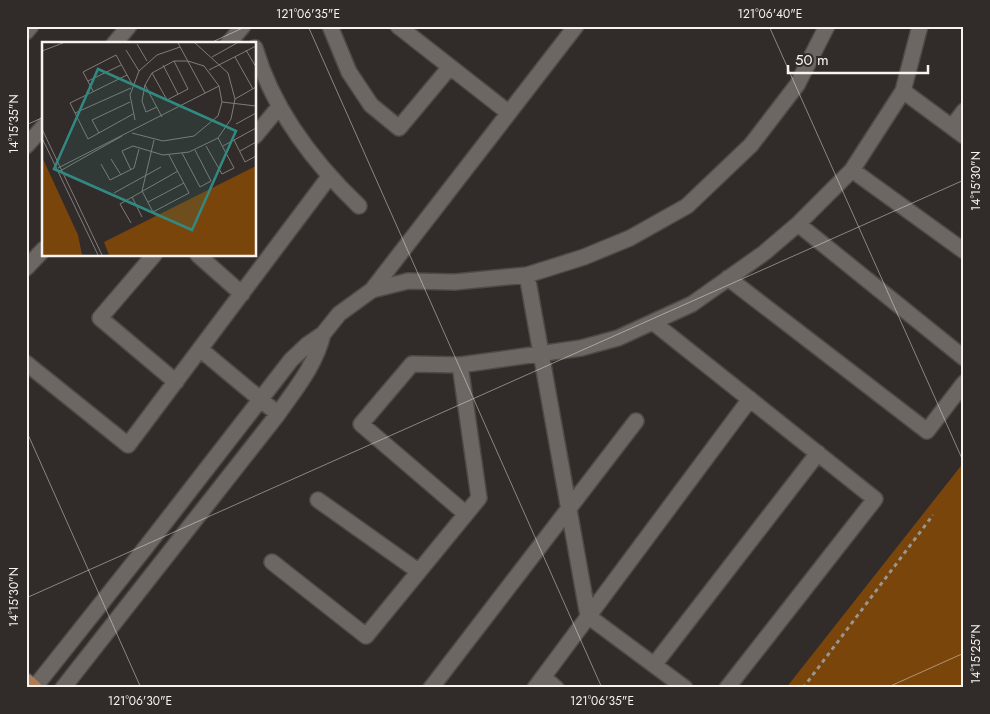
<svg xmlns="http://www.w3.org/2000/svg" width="990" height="714" viewBox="0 0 990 714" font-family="Jost,sans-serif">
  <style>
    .green { fill: #79450b }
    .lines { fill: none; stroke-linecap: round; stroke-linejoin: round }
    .minor-casing { stroke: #4e4a47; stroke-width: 18 }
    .major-casing { stroke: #4e4a47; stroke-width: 18 }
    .path { stroke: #999592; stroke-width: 3; stroke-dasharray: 4 4; stroke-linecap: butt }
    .minor { stroke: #6c6762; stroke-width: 15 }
    .major { stroke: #ac7d52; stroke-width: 15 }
    .ticks { fill: none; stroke: #f6f3f0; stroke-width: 1; stroke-opacity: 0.45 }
    .inset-road { fill: none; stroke: #807c79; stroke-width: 1 }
    .view { fill: #328982; fill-opacity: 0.15; stroke: #328982; stroke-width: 2.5 }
    .inset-edge { fill: none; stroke: #f6f3f0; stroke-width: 2.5 }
    .neatline { fill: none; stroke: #f6f3f0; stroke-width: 2 }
    .ticks-label { font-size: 12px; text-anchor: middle; fill: #f6f3f0 }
  </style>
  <rect width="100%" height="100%" fill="#312c29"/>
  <path class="green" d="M964,462V688H786Z"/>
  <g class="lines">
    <defs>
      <path id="minor" d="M330,26L349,72L371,105L399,128L450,67
        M398,26L509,113
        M26,32L31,26
        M114,44L129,26
        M228,44L243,26
        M255,48C273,110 313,162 359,206
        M903,91L964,136
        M952,127L964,111
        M255,136L279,107
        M26,146L44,126
        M852,170L964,251
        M798,224L964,358
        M154,255L100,318L176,382
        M198,255L242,294
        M26,268L44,249
        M527,275L588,616L685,688
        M728,278L927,431L964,383
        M372,290L576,26
        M654,323L875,499L727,688
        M200,349L278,414
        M26,363L128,445L329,177
        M318,500L418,571
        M466,514L361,424L412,364L460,365L581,348L618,338L692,304L764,253L798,224L852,170L903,91L920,26
        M272,562L366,636L479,498L460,365
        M654,665L818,453
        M543,677L556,688
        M34,688L146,547L291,360L307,345L323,334L339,314L372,290L408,281L455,282L527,275L584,257L630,238L687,206L751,145L797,85L827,26
        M63,688L278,414C296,388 315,366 323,334
        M431,688L636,421
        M535,688L750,399"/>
      <path id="major" d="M26,681L34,688"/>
    </defs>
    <use href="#minor" class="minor-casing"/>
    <use href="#major" class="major-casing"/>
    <path class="path" d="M803,688L933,515"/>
    <use href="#minor" class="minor"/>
    <use href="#major" class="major"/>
  </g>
  <path class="ticks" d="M308,26L602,688M769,26L964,463M208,44L247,26M26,125L44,117M26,430L141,688M26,598L964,180M886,688L964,653"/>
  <g transform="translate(42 42)">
    <rect width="214" height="214" fill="#312c29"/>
    <path d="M0,115L36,193L40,213H0ZM214,124V213H67L62,200Z" fill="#79450b"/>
    <path class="inset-road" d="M136,1L163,51M95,2L105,19M84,8L97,29M204,8L214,25M0,9L21,1M170,15L195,1M193,15L211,47M121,23L136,52M167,28L214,4M110,31L125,58L146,47L132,19M85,33L28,61L46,97L91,72M46,39L79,23M103,43L120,75M51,49L41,30L74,13L90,42M193,57L214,45M180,60L214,64M33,71L89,46M93,78L88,53L97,29L115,13L138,5M194,82L214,71M0,87L60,213M57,91L50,78L88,60M90,91L121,99L152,94L176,74L180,60L177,44L162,24L146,19H132L110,31L103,43L100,59L104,70L115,65M0,96L56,213M112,98L100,149L111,170L147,151L127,113M192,98L203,120L214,114M164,104L180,132L192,126L176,96M181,104L214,86M198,109L214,100M140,111L158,145L169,139L153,108M69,117L79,133M59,122L68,138L92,126L97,107M16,126L177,44M89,128L80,109L91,104L121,113L147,110L176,96L189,77L193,57L186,31L153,1M18,129L80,94M72,151L119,125M90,155L100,175M106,160L142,141M89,181L78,162L136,129"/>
    <path class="view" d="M56,27L194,89L150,188L12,127Z"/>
    <rect width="214" height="214" class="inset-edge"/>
  </g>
  <rect width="990" height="714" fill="none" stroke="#312c29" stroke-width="55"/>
  <path d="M788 65v8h140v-8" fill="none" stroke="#f6f3f0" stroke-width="2.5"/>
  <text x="795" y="65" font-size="15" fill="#f6f3f0" stroke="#312c29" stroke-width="4" paint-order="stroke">50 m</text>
  <rect x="28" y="28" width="934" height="658" class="neatline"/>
  <g class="ticks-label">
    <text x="308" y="18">121°06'35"E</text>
    <text x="770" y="18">121°06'40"E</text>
    <text transform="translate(14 124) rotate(-90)" y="4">14°15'35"N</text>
    <text transform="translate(976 181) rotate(-90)" y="4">14°15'30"N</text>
    <text transform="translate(14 597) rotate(-90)" y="4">14°15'30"N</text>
    <text transform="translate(976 654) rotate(-90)" y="4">14°15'25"N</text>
    <text x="140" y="705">121°06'30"E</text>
    <text x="602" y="705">121°06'35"E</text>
  </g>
</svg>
